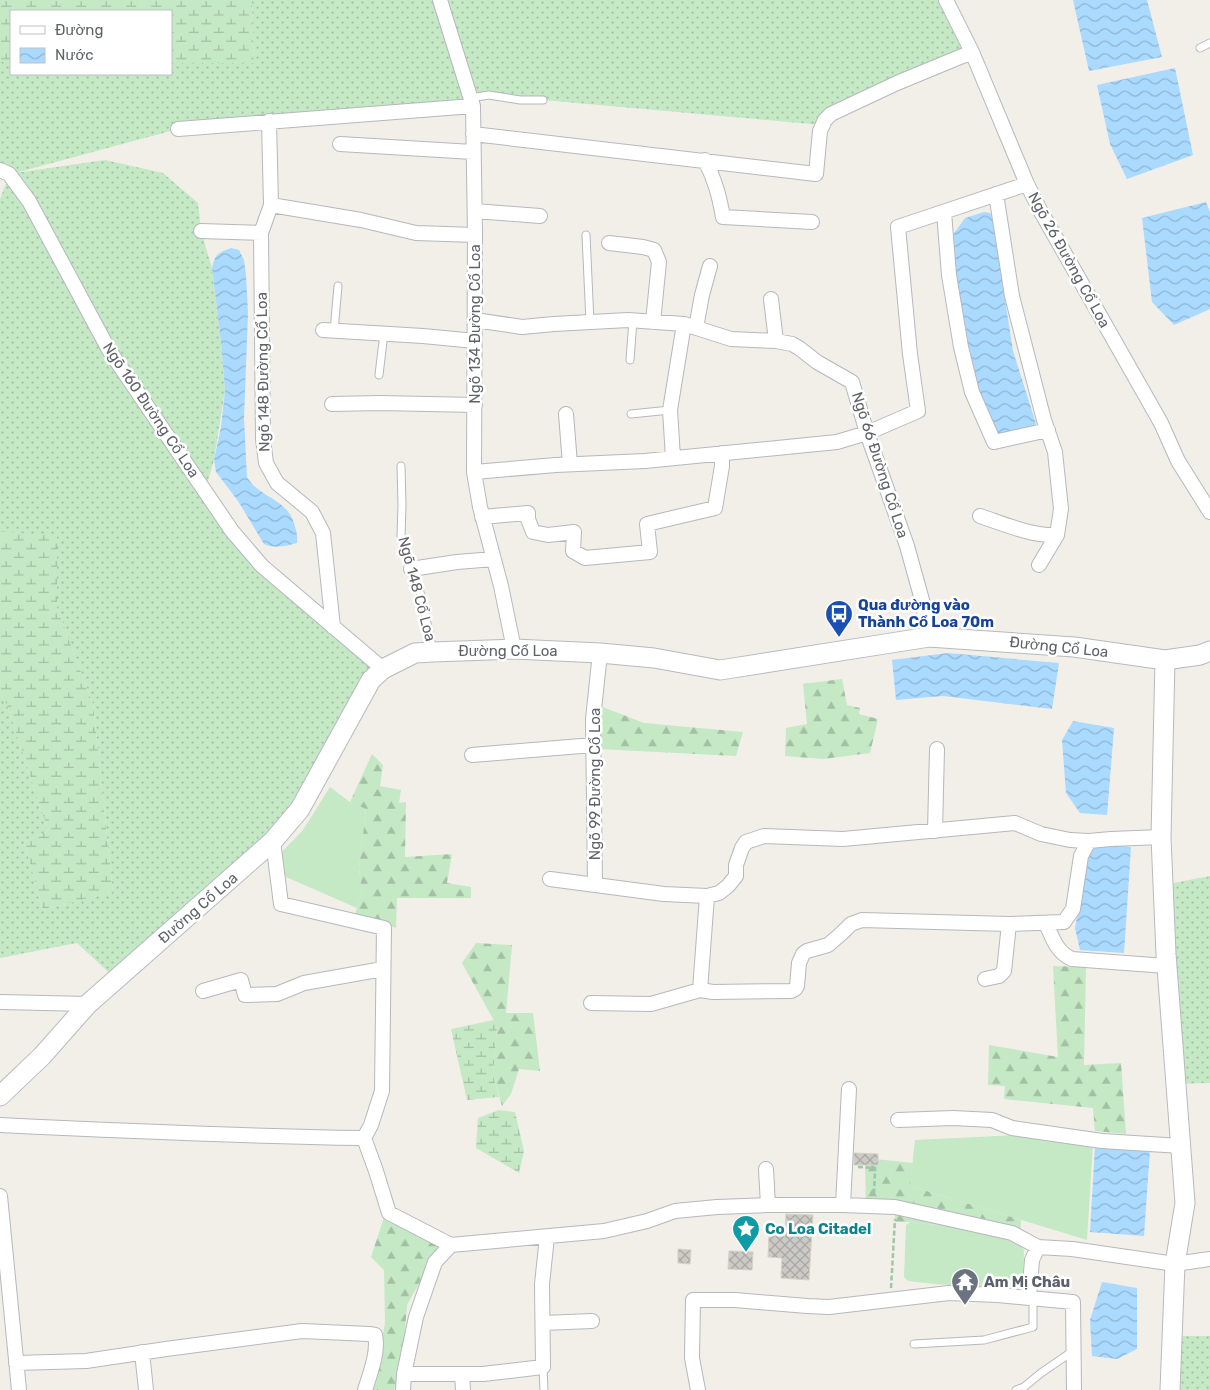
<svg xmlns="http://www.w3.org/2000/svg" width="1210" height="1390" viewBox="0 0 1210 1390" font-family="Rubik,sans-serif">
  <style>
    .grass { fill: #c5e8c5 }
    .forest { fill: url(#forest-firs) }
    .wetland { fill: url(#wetland-marsh) }
    .garden { fill: url(#garden-dots) }
    .water { fill: url(#water-waves) }
    .building { fill: url(#building-cross-hatch); stroke: #d6d1c6 }
    .lines { fill: none; stroke-linecap: round; stroke-linejoin: round }
    .lane-casing { stroke: #b5b8bc; stroke-width: 9 }
    .street-casing { stroke: #b5b8bc; stroke-width: 16 }
    .secondary-casing { stroke: #b6babf; stroke-width: 21 }
    .path { stroke: #9cc7a9; stroke-width: 2.5; stroke-dasharray: 5 2.5; stroke-linecap: butt }
    .lane { stroke: #fff; stroke-width: 7 }
    .street { stroke: #fff; stroke-width: 14 }
    .secondary { stroke: #fff; stroke-width: 19 }
    .labels { text-anchor: middle; dominant-baseline: central; stroke-width: 5; stroke-linejoin: round; paint-order: stroke }
    .street-label { font-size: 15px; fill: #5f6368; stroke: #fff }
    .transit-label { font-size: 15px; font-weight: bold; fill: #164399; stroke: #fff; text-anchor: start }
    .culture-label { font-size: 15px; font-weight: bold; fill: #0d838f; stroke: #fff; text-anchor: start }
    .worship-label { font-size: 15px; font-weight: bold; fill: #5b616d; stroke: #fff; text-anchor: start }
  </style>
  <defs>
    <pattern id="forest-firs" width="22" height="20" patternUnits="userSpaceOnUse" patternTransform="scale(1.25)"><rect width="22" height="20" fill="#c5e8c5"/><path d="M5 1l3.5 6h-7zM16 11l3.5 6h-7z" fill="#a3c0a4"/></pattern>
    <pattern id="wetland-marsh" width="20" height="14" patternUnits="userSpaceOnUse" patternTransform="scale(1.25)"><rect width="20" height="14" fill="#c5e8c5"/><path d="M1 5h8M5 5V1M11 12h8M15 12V8" fill="none" stroke="#a3c0a4"/></pattern>
    <pattern id="garden-dots" width="8" height="8" patternUnits="userSpaceOnUse" patternTransform="scale(1.25)"><rect width="8" height="8" fill="#c5e8c5"/><path d="M2 2h.1M6 6h.1" fill="none" stroke="#a3c0a4" stroke-width="1.8" stroke-linecap="round"/></pattern>
    <pattern id="water-waves" width="16" height="10" patternUnits="userSpaceOnUse" patternTransform="scale(1.25)"><rect width="16" height="10" fill="#aadaff"/><path d="M0 5q4-4 8 0t8 0" fill="none" stroke="#8eb4d2"/></pattern>
    <pattern id="building-cross-hatch" width="8" height="8" patternUnits="userSpaceOnUse" patternTransform="scale(1.25)"><rect width="8" height="8" fill="#cccac5"/><path d="M0 0l8 8M0 8l8-8" fill="none" stroke="#a9a8a4"/></pattern>
  </defs>
  <rect width="100%" height="100%" fill="#f1efe8"/>
  <path class="grass" d="M330,787L350,802L366,808L359,868L362,893L357,908L286,877L279,855L303,830Z
    M1018,1135L1093,1143L1087,1240L910,1186L915,1140Z
    M911,1222L1009,1233L1020,1240L1024,1251L1023,1283L1016,1289L935,1284L908,1281L904,1277L906,1225Z"/>
  <path class="forest" d="M842,679L847,705L860,708L859,714L878,719L870,753L823,759L785,756L786,728L807,724L803,684Z
    M600,706L644,723L743,732L736,756L598,749Z
    M372,754L383,765L380,786L401,790L399,803L406,802L405,857L452,854L447,883L471,887V898H397L396,928L355,914L362,893L359,868L366,809L350,802Z
    M476,943L512,945L506,1013H533L540,1071L519,1069L511,1094L502,1106L493,1075L497,1026L462,963Z
    M1053,966L1086,967L1084,1065L1121,1063L1126,1134L1095,1131L1093,1108L1004,1099L1005,1086L988,1085L989,1045L1058,1057Z
    M865,1158L913,1163L910,1186L1021,1220L1020,1240L1012,1233L911,1222H895V1207L866,1206Z
    M384,1217L440,1246L407,1305L402,1369L394,1390H371L385,1324L384,1270L371,1257Z"/>
  <path class="wetland" d="M0,0H252L254,63H171V11H11V62H0Z
    M0,531L57,535V607L93,704L113,892L43,910L24,842L48,831L7,705L0,694Z
    M494,1020L497,1026L493,1075L499,1097L467,1100L451,1029Z
    M499,1110L515,1112L524,1151L519,1173L476,1148L478,1118Z"/>
  <path class="garden" d="M252,0H947L972,52L822,125L543,100L470,98L178,129L15,173L105,160L163,173L198,203L201,231L212,268L221,342L225,390L214,460L205,491L262,566L383,669L300,809L116,979L77,943L0,958V694L7,705L48,831L24,842L43,910L113,892L93,704L57,607V536L0,531V199L9,175L0,170V62H11V74H171V63H254Z
    M1210,876V1083L1176,1084L1163,885Z
    M1172,1336H1210V1390H1170Z"/>
  <path class="water" d="M1073,0H1147L1162,57L1089,71Z
    M1175,68L1193,155L1127,179L1110,144L1097,85Z
    M1206,202L1210,212V309L1174,325L1152,302L1142,218Z
    M984,212L990,213L992,217L1013,351L1038,430L997,438L974,381L963,340L952,236L965,218Z
    M231,248L239,250L244,260L246,275L248,313L244,419L247,477C259,498 286,498 294,523C296,530 298,536 297,543C287,546 274,549 264,544L238,501L216,472L214,460L221,427L225,390L221,342L212,268C215,254 218,253 231,248Z
    M948,653L1059,663L1052,709L943,696L896,700L892,660Z
    M1073,721L1114,728L1107,815L1080,813L1066,793L1062,740Z
    M1097,843L1131,847L1124,953L1080,950L1075,928L1089,850Z
    M1095,1146L1150,1150L1144,1236L1090,1232Z
    M1102,1282L1137,1288V1349L1117,1359L1092,1356L1090,1320Z"/>
  <path class="building" d="M854,1153L878,1154V1165H854Z
    M786,1214L813,1215L809,1280L781,1278L782,1258L768,1257L769,1235L785,1236Z
    M678,1249L691,1250L690,1264L678,1263Z
    M729,1251L753,1252L752,1270L728,1269Z"/>
  <g class="lines">
    <defs>
      <path id="lane" d="M1200,48L1210,43
        M470,98L489,95L520,100H543
        M586,235L590,322
        M334,331L338,286
        M630,360L633,320
        M379,375L384,333
        M631,414L670,410
        M401,466L402,505L401,536L411,569L421,595L433,652
        M914,1344L984,1340L1033,1327V1298
        M543,1367L544,1390
        M1016,1390L1024,1387L1041,1373L1073,1351"/>
      <path id="street" d="M440,0L473,106L475,235L474,472L480,507L501,586L514,649
        M946,0L972,52L1027,184L1040,210L1161,423L1178,461L1210,512
        M269,121L271,205L261,233L263,439L266,463L277,483L312,512L323,533L333,627
        M178,129L473,106
        M473,134L816,174L820,131L825,120L831,114L897,83L972,52
        M340,144L473,152
        M705,160C715,180 719,195 723,217L812,222
        M0,170L9,174L29,201L109,350L232,531L262,566L383,669
        M996,194L1012,296L1044,420L1055,452L1061,509L1057,535L1039,565
        M271,205L361,220L416,233L475,235
        M475,211L540,216
        M944,212L949,275L961,347L972,392L994,442L1048,430
        M201,231L261,233
        M609,243L643,247L654,250L659,262L653,322
        M771,299L776,341
        M475,320L522,327L554,324L628,320L684,324L731,339L776,341L792,344L799,348L817,362L852,382L867,433L907,546L922,600L929,637
        M696,328L702,295L710,266
        M323,330L423,336L475,341
        M332,404L380,403L475,405
        M566,414L570,464
        M673,458L670,410L684,324
        M474,472L556,465L645,461L837,442L867,433L918,411L910,354L898,227L1027,184
        M980,516C1004,524 1031,536 1057,535
        M482,517L528,513V519L533,532L548,535L574,532L573,551L585,558L650,552L647,524L715,508L722,466V453
        M411,569L457,562L494,559
        M472,755L593,745
        M935,831L937,749
        M273,841L281,904L384,928L382,1091L371,1125L364,1138L376,1171L389,1213L451,1245L604,1231L647,1221L675,1211L717,1207L768,1205H843L895,1207L1012,1233L1038,1247L1072,1249L1175,1264L1210,1259
        M550,879L664,894L707,896L719,893L728,886L736,876V865L742,848L746,842L764,836L843,839L1015,823L1041,834L1070,840L1089,841
        M595,885L593,719L600,653
        M1046,924C1053,938 1056,952 1072,959L1166,966
        M985,979L999,976L1004,971L1009,924
        M700,990L707,896
        M203,991L241,980L245,995L277,994L304,983L383,969
        M0,1002L88,1004
        M591,1003L651,1004L700,990L713,992L791,991L795,989L797,986L799,963L803,954L807,951L828,945L842,933L851,924L862,920L1009,924L1064,922L1073,909L1081,856L1089,841L1111,839L1161,837
        M898,1120L953,1118L992,1120L1012,1128L1102,1141L1181,1146
        M0,1125C121,1131 242,1136 364,1138
        M766,1169L768,1205
        M0,1196L19,1390
        M843,1205L849,1089
        M1029,1298L1032,1260L1038,1247
        M543,1323L592,1321
        M142,1352L146,1390
        M16,1363L86,1361L166,1349L302,1331L369,1334L375,1335C379,1351 370,1374 365,1390
        M404,1374H483L543,1367L542,1284L547,1237
        M462,1374L463,1390
        M403,1390L404,1374L416,1317L435,1262L451,1245
        M698,1390L692,1358L693,1300H735L807,1306L829,1307L949,1293L998,1295L1073,1302L1074,1390"/>
      <path id="secondary" d="M1165,660L1161,837L1166,954L1185,1203L1175,1264L1170,1390
        M0,1096L42,1056L88,1004L273,841L300,809L371,680L383,669L415,653L433,652L514,649L600,653L654,658L720,670L929,637L1074,647L1165,660L1200,655L1210,651"/>
    </defs>
    <use href="#lane" class="lane-casing"/>
    <use href="#street" class="street-casing"/>
    <use href="#secondary" class="secondary-casing"/>
    <path class="path" d="M858,1167L875,1168L874,1195
      M891,1288L895,1219"/>
    <use href="#lane" class="lane"/>
    <use href="#street" class="street"/>
    <use href="#secondary" class="secondary"/>
  </g>
  <defs>
    <symbol id="bus-pin" viewBox="-11 -11 22 30"><path d="M0 17L-7.5 6A9.5 9.5 0 1 1 7.5 6Z" fill="#1a4fb4" stroke="#fff"/><path d="M-5-6H5V4H4V6H2V4H-2V6H-4V4H-5ZM-3.5-4V0h7V-4ZM-3.5 1.2v1.5H-2V1.2ZM2 1.2v1.5H3.5V1.2Z" fill="#fff"/></symbol>
    <symbol id="sight-pin" viewBox="-11 -11 22 30"><path d="M0 17L-7.5 6A9.5 9.5 0 1 1 7.5 6Z" fill="#0f9aa8" stroke="#fff"/><path d="M0-6L1.8-2.2L6-1.7L2.9 1.2L3.7 5.4L0 3.3L-3.7 5.4L-2.9 1.2L-6-1.7L-1.8-2.2Z" fill="#fff"/></symbol>
    <symbol id="temple-pin" viewBox="-11 -11 22 30"><path d="M0 17L-7.5 6A9.5 9.5 0 1 1 7.5 6Z" fill="#6b7280" stroke="#fff"/><path d="M0-6L5-2H3V0L6.5 2.5H4V6H1.5V3h-3V6H-4V2.5H-6.5L-3 0V-2H-5Z" fill="#fff"/></symbol>
  </defs>
  <g fill-rule="evenodd">
    <use href="#bus-pin" x="823" y="598" width="32" height="43"/>
    <use href="#sight-pin" x="730" y="1213" width="32" height="43"/>
    <use href="#temple-pin" x="949" y="1266" width="32" height="43"/>
  </g>
  <g class="labels">
    <g class="street-label">
      <text transform="translate(1069 260) rotate(61)">Ngõ 26 Đường Cổ Loa</text>
      <text transform="translate(475 324) rotate(-90)">Ngõ 134 Đường Cổ Loa</text>
      <text transform="translate(263 372) rotate(-91)">Ngõ 148 Đường Cổ Loa</text>
      <text transform="translate(151 410) rotate(56)">Ngõ 160 Đường Cổ Loa</text>
      <text transform="translate(880 465) rotate(72)">Ngõ 66 Đường Cổ Loa</text>
      <text transform="translate(417 589) rotate(75)">Ngõ 148 Cổ Loa</text>
      <text transform="translate(1059 647) rotate(6)">Đường Cổ Loa</text>
      <text x="508" y="651">Đường Cổ Loa</text>
      <text transform="translate(595 784) rotate(-90)">Ngõ 99 Đường Cổ Loa</text>
      <text transform="translate(198 908) rotate(-41)">Đường Cổ Loa</text>
    </g>
    <g class="transit-label">
      <text x="858" y="605">Qua đường vào<tspan x="858" dy="17">Thành Cổ Loa 70m</tspan></text>
    </g>
    <g class="culture-label">
      <text x="765" y="1229">Co Loa Citadel</text>
    </g>
    <g class="worship-label">
      <text x="984" y="1282">Am Mị Châu</text>
    </g>
  </g>
  <rect x="10" y="10" width="162" height="65" fill="#ffffff" stroke="#bfc1c3"/>
  <rect x="20" y="26" width="25" height="8" fill="#ffffff" stroke="#bfc1c3"/>
  <text x="55" y="35" font-size="15" fill="#5f6368">Đường</text>
  <rect x="20" y="48" width="25" height="15" fill="url(#water-waves)" stroke="#bfc1c3"/>
  <text x="55" y="60" font-size="15" fill="#5f6368">Nước</text>
</svg>
